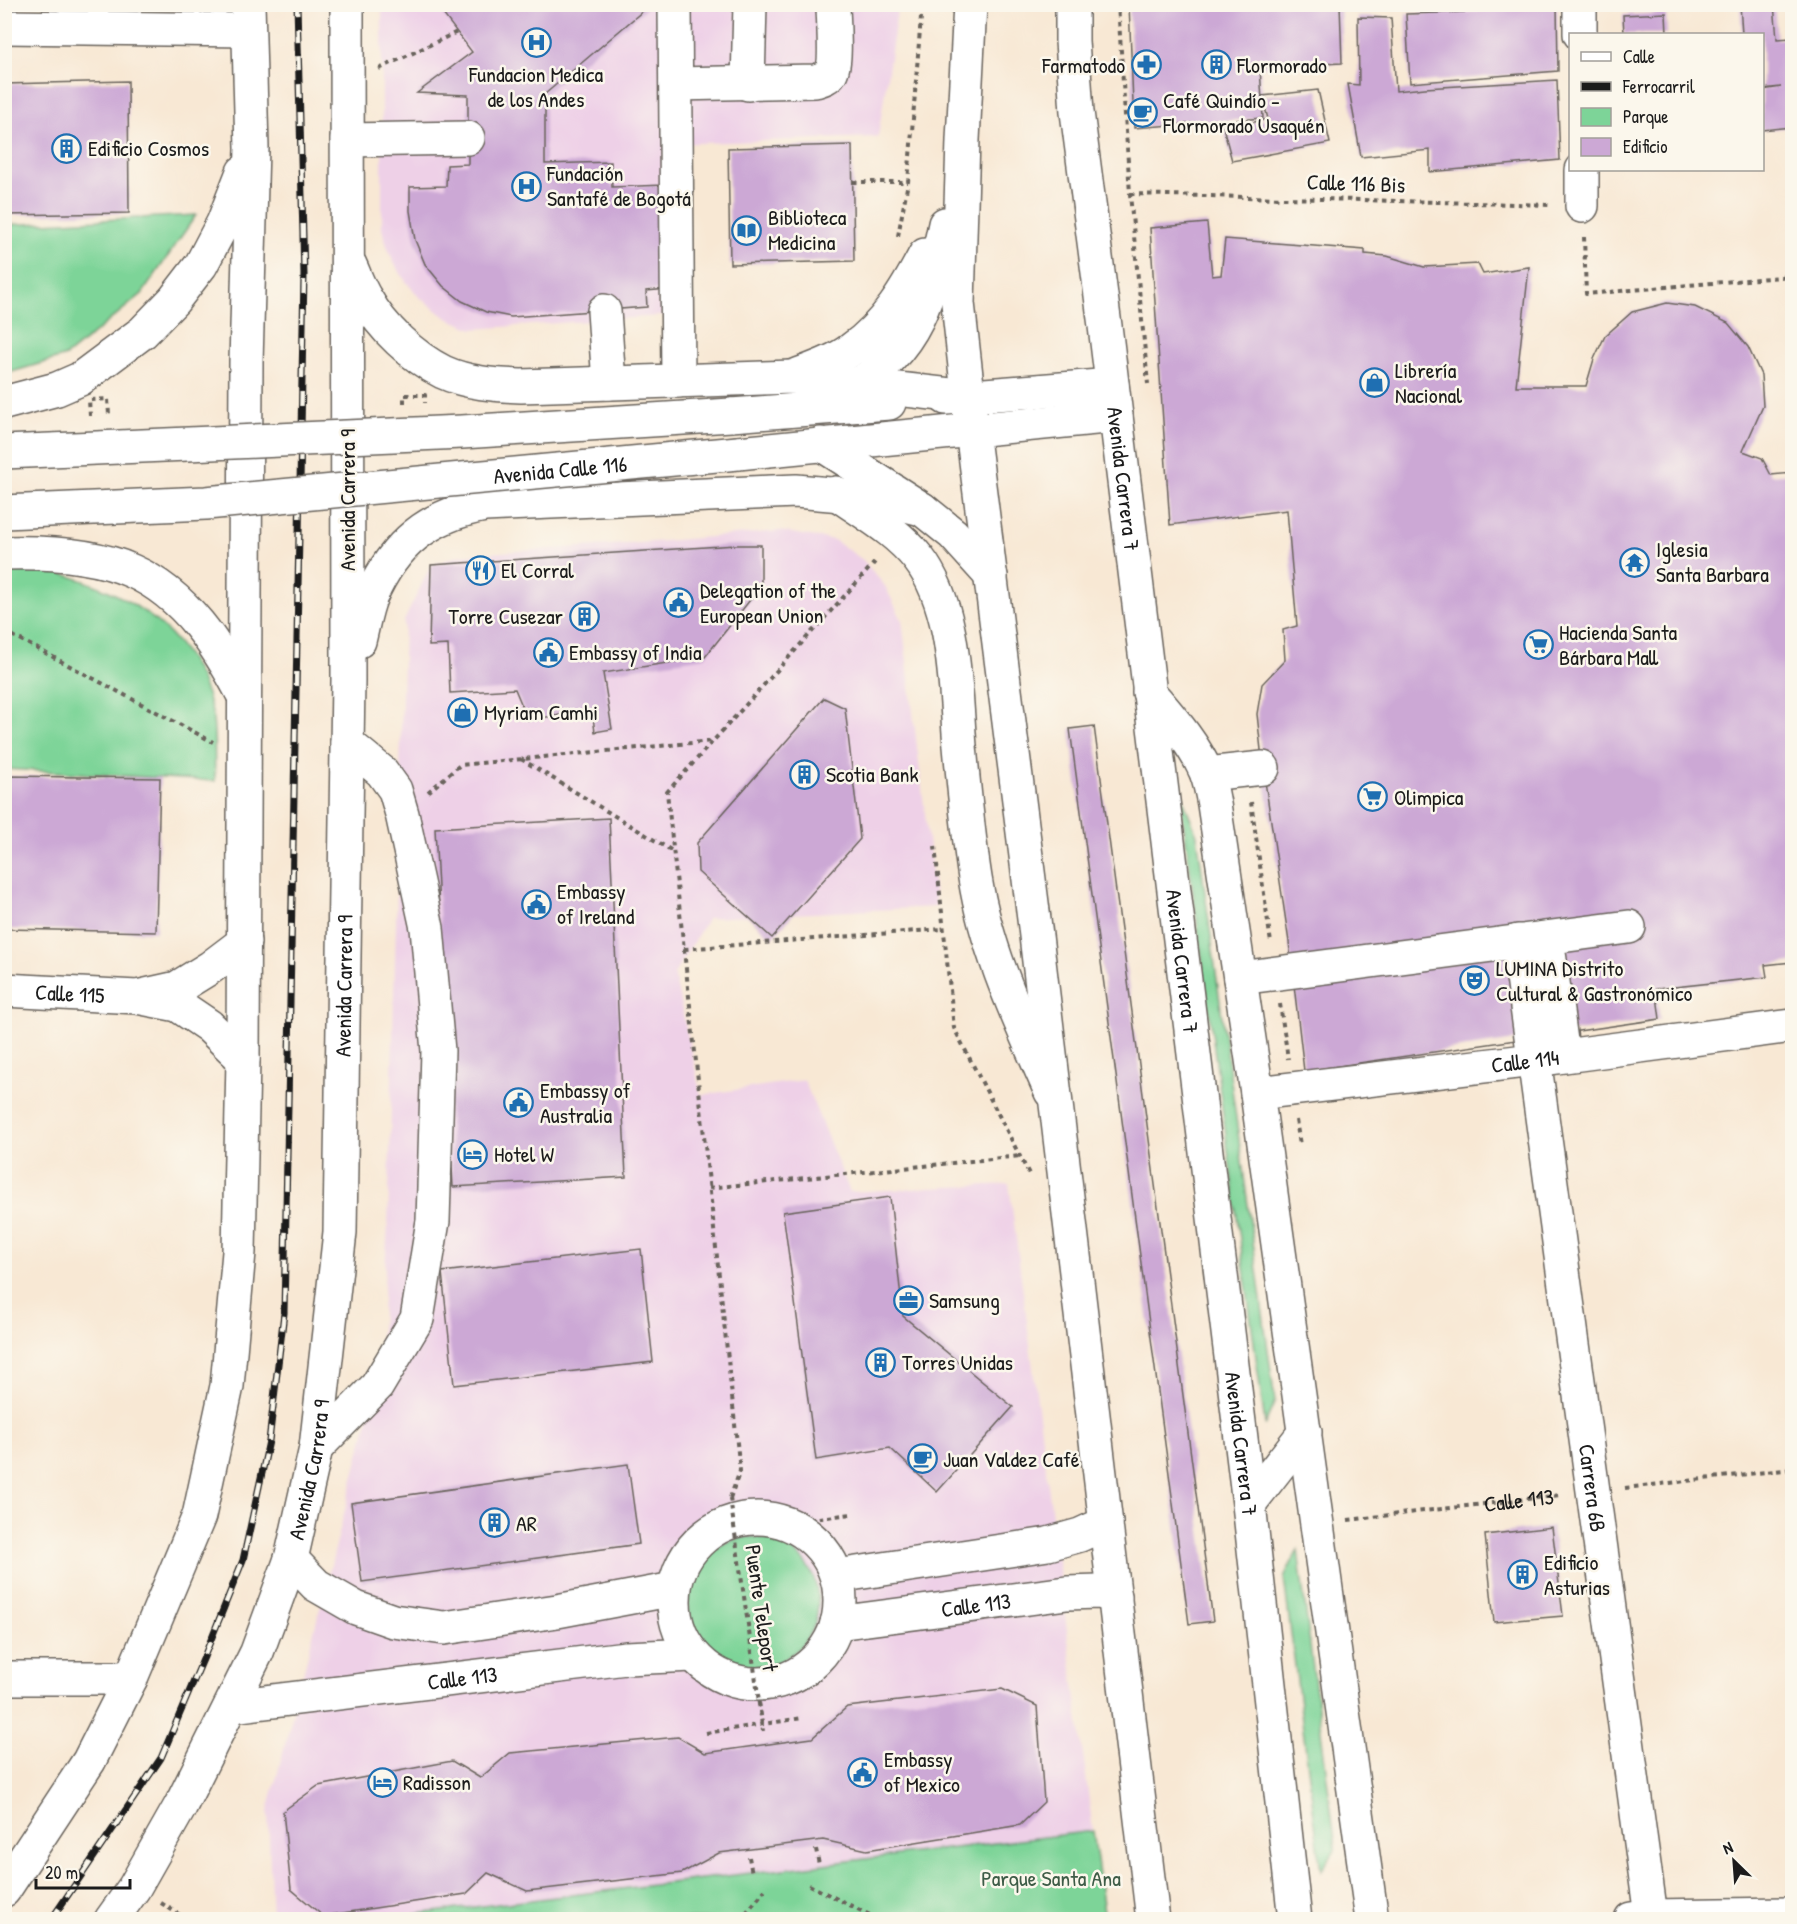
<svg xmlns="http://www.w3.org/2000/svg" width="1797" height="1924" viewBox="0 0 1797 1924" font-family="'Patrick Hand',sans-serif">
  <style>
    .built { fill: #eed0e7 }
    .green { fill: #7dd498; stroke: #4c785a; stroke-width: 1.5 }
    .building { fill: #cca8d5 }
    .lines { fill: none; stroke-linecap: round; stroke-linejoin: round }
    .minor-casing { stroke: #69635c; stroke-width: 36 }
    .major-casing { stroke: #69635c; stroke-width: 36 }
    .path { stroke: #69635c; stroke-width: 4; stroke-dasharray: 4.5 4.5; stroke-linecap: butt }
    .minor { stroke: #fff; stroke-width: 33 }
    .major { stroke: #fff; stroke-width: 33 }
    .rail-casing { stroke: #1c1c1c; stroke-width: 7 }
    .rail { stroke: #fbf7ec; stroke-width: 4.5; stroke-dasharray: 14; stroke-linecap: butt }
    .major-bridge-casing { stroke: #69635c; stroke-width: 36; stroke-linecap: butt }
    .path-bridge { stroke: #69635c; stroke-width: 4; stroke-dasharray: 4.5 4.5; stroke-linecap: butt }
    .major-bridge { stroke: #fff; stroke-width: 33 }
    .labels { text-anchor: middle; dominant-baseline: central; stroke-width: 5; stroke-linejoin: round; paint-order: stroke }
    .poi-label { font-size: 22px; fill: #1c1c1c; stroke: #fbf7ec; text-anchor: start }
    .street-label { font-size: 22px; fill: #1c1c1c; stroke: #fbf7ec }
    .park-label { font-size: 22px; fill: #3e5c47; stroke: #fbf7ec }
  </style>
  <rect width="100%" height="100%" fill="#fbf7ec"/>
  <filter id="ink" filterUnits="userSpaceOnUse"><feTurbulence type="fractalNoise" baseFrequency=".0167" numOctaves="2"/><feDisplacementMap in="SourceGraphic" scale="12" xChannelSelector="R" yChannelSelector="G"/><feConvolveMatrix kernelMatrix="1 2 1 2 8 2 1 2 1" color-interpolation-filters="sRGB"/></filter>
  <filter id="wash" filterUnits="userSpaceOnUse"><feTurbulence type="fractalNoise" baseFrequency=".008" numOctaves="4" result="noise"/><feDisplacementMap in="SourceGraphic" scale="24" xChannelSelector="R" yChannelSelector="G"/><feGaussianBlur stdDeviation="1.35" result="paint"/><feColorMatrix in="noise" values="0 0 0 0 0 0 0 0 0 0 0 0 0 0 0 0 0 1.4 0 .05"/><feComposite in="paint" operator="in"/></filter>
  <g filter="url(#wash)">
    <rect width="100%" height="100%" fill="#f8e8d4"/>
    <path class="built" d="M382,5H898L878,137L670,144L674,315L473,329L447,318L418,296L407,283L394,263L387,246L382,229Z
      M780,531L834,540L863,560L885,586L902,620L936,907L708,918L674,974L701,1095L804,1080L850,1192L1009,1184L1093,1831L377,1919L272,1920L268,1811L377,1385L388,1226L404,621L431,565L461,555L641,543Z"/>
    <path class="green" d="M196,215L142,294L66,356L5,374V225Z
      M39,568C117,585 190,625 211,708C216,725 214,762 215,781L5,769L4,570Z
      M1179,789L1197,835L1275,1401L1265,1424Z
      M688 1602a65 65 0 1 1 130 0a65 65 0 1 1-130 0Z
      M1298,1550L1336,1849L1321,1871L1284,1578Z
      M1093,1831L1105,1919H377Z"/>
    <g id="blocks">
      <path class="building" d="M456,4H651L545,94V164L611,162L612,187L665,185L668,289L646,291L647,307L511,317L486,312L462,301L443,286L425,264L415,240L410,211V187L446,186L447,165L468,164V95L417,93L472,52L443,14Z
        M1129,4H1340L1342,63L1260,67L1263,118L1134,128Z
        M1555,4H1557L1558,71L1410,83L1406,14L1468,12Z
        M1740,4H1774L1777,39L1792,38V127L1762,130V90L1781,87L1762,89V34H1742Z
        M1666,13L1667,34H1624L1623,15Z
        M1358,17L1391,18L1396,91L1425,88L1557,80L1560,160L1430,172V150L1361,157L1348,84L1359,85Z
        M128,81L129,213L4,215V84Z
        M1318,90L1330,143L1232,161L1223,127H1232L1268,119L1262,96Z
        M852,145L854,261L730,264L728,148Z
        M1207,223L1212,276L1221,275L1225,239L1365,250V254L1387,256L1424,267L1478,264L1483,274L1529,267L1516,386H1586L1594,359L1605,336L1632,312L1667,303L1695,307L1728,323L1748,347L1761,375L1763,406L1743,451L1762,458L1771,475L1792,473V962L1765,965L1767,977L1656,989L1660,1019L1304,1071L1289,942L1263,768L1257,714L1262,684L1285,660L1283,630L1297,626L1287,510L1170,525L1150,228Z
        M736,545H761V586L705,657L603,673L612,729L595,732L592,710L528,720L515,689L450,693L448,645L429,646L431,565Z
        M824,698L845,708L860,839L772,938L698,872L697,843Z
        M1094,726L1213,1621L1189,1624L1070,729Z
        M5,776L160,778L156,932L5,929Z
        M609,818L626,1177L453,1187L435,828Z
        M890,1197L903,1316L1013,1407L937,1492L890,1448L816,1460L783,1212Z
        M641,1249L653,1362L454,1385L442,1272Z
        M628,1464L639,1544L362,1582L351,1503Z
        M1552,1527L1563,1616L1494,1622L1485,1535Z
        M1002,1689L1037,1706L1044,1802L1020,1825L867,1850L823,1840L719,1853L682,1873L527,1891L488,1873L466,1894L323,1916L291,1889L283,1811L318,1786L452,1761L480,1778L510,1753L678,1737L705,1753L812,1738L847,1707Z"/>
    </g>
  </g>
  <g filter="url(#ink)">
    <use href="#blocks" fill-opacity="0" stroke="#69635c" stroke-width="1.5"/>
    <g class="lines">
      <defs>
        <g id="minor">
          <path d="M675,4L678,381"/>
          <path d="M1580,4V34"/>
          <path d="M4,27L248,30"/>
          <path d="M676,84L815,81C822,79 827,78 831,72C837,62 833,18 833,4"/>
          <path d="M748,84L750,4"/>
          <path d="M347,140L468,138"/>
          <path d="M1582,170V206"/>
          <path d="M604,311L609,383"/>
          <path d="M836,493C864,513 896,530 918,558C956,606 955,688 960,746C964,790 968,834 975,878C987,953 1021,1023 1051,1092"/>
          <path d="M1149,692C1170,717 1193,742 1206,772C1210,782 1212,793 1214,804L1257,1093L1372,1920"/>
          <path d="M1207,774L1263,768"/>
          <path d="M1547,938L1563,1056"/>
          <path id="s2" d="M1518,941L1651,1916"/>
          <path d="M1240,978L1629,927"/>
          <path id="s3" d="M4,990L137,997L178,1005L209,1026L243,1059"/>
          <path d="M141,996L177,988L211,967L244,942"/>
          <path id="s4" d="M1257,1093L1534,1060L1792,1026"/>
          <path d="M316,1448L377,1386L417,1319L433,1221L438,1051L427,928L402,814L395,790L382,772L347,743"/>
          <path d="M1249,1504L1305,1432"/>
          <circle cx="757" cy="1601" r="83"/>
          <path d="M291,1559L316,1585L356,1608L393,1621L444,1628L557,1611L674,1589"/>
          <path d="M837,1576L1048,1544L1080,1535L1106,1523"/>
          <path id="s5" d="M837,1623L1067,1593L1099,1592L1115,1596"/>
          <path d="M4,1678H131"/>
          <path id="s6" d="M232,1706L626,1658L693,1655"/>
          <path d="M1631,1919L1651,1916L1792,1914"/>
        </g>
        <g id="major">
          <path d="M970,4L963,140L958,303L972,430L1034,919L1153,1920"/>
          <path id="s7" d="M1072,4V41L1077,112L1105,326L1249,1504L1295,1920"/>
          <path d="M350,265C355,276 359,288 366,299C382,328 413,357 443,372C467,383 495,385 521,386L792,377L968,397"/>
          <path d="M793,377C813,369 835,362 852,349C886,325 906,291 925,255"/>
          <path d="M849,390C918,350 930,296 945,224"/>
          <path d="M946,398L1112,385"/>
          <path d="M4,403L57,389L80,379L143,332L174,300L201,265L223,223L243,172"/>
          <path d="M731,415L889,403"/>
          <path d="M821,444L922,509L953,534L991,576"/>
          <path d="M738,453L1116,416"/>
          <path d="M4,553C44,552 95,554 132,571C186,595 218,646 244,696"/>
          <path d="M359,641C363,626 365,610 371,596C394,544 429,515 485,505L796,491L876,498L922,509"/>
          <path d="M4,1890L89,1761L131,1678L199,1516L227,1386L239,1252L243,1059L246,362L252,148L248,4"/>
          <path id="s8" d="M111,1920L134,1888L181,1805L257,1652L291,1559L316,1448L340,1232L348,680L347,4"/>
        </g>
      </defs>
      <use href="#minor" class="minor-casing"/>
      <use href="#major" class="major-casing"/>
      <g class="path">
        <path d="M1118,4L1130,194L1148,384"/>
        <path d="M379,69L457,32"/>
        <path d="M853,182H908"/>
        <path d="M1130,194L1552,205"/>
        <path d="M898,236L908,182L922,4"/>
        <path d="M1584,237L1586,294L1792,276"/>
        <path d="M4,631L213,742"/>
        <path d="M521,759L674,852"/>
        <path d="M428,792L460,765L712,741"/>
        <path d="M1251,802L1271,943"/>
        <path d="M935,846L954,1028L1030,1176"/>
        <path d="M684,949L943,929"/>
        <path d="M1280,1004L1288,1059"/>
        <path d="M1296,1120L1300,1145"/>
        <path d="M709,1188L1020,1156"/>
        <path d="M1625,1488L1792,1469"/>
        <path d="M730,1498L740,1471L667,792L876,561"/>
        <path id="s1" d="M1348,1520L1561,1495"/>
        <path d="M783,1522L853,1514"/>
        <path d="M756,1684L763,1731"/>
        <path d="M816,1849L819,1865"/>
        <path d="M749,1857L752,1874"/>
        <path d="M809,1885L880,1920"/>
        <path d="M161,1903L188,1920"/>
        <path d="M740,1920L765,1890"/>
      </g>
      <use href="#minor" class="minor"/>
      <use href="#major" class="major"/>
      <defs>
        <path id="rail" d="M51,1920L161,1758L204,1657L243,1560L269,1441L284,1313L304,275L297,4"/>
      </defs>
      <use href="#rail" class="rail-casing"/>
      <use href="#rail" class="rail"/>
      <defs>
        <g id="major-bridge">
          <path d="M4,452L462,432L731,415"/>
          <path id="s9" d="M4,512L206,503L738,453"/>
        </g>
      </defs>
      <use href="#major-bridge" class="major-bridge-casing"/>
      <path class="path-bridge" d="M404,403V395H425V403
        M90,416L89,400L108,399L109,415
        M730,1498L762,1723
        M706,1733L802,1718"/>
      <use href="#major-bridge" class="major-bridge"/>
    </g>
  </g>
  <defs>
    <symbol id="hospital-ring" viewBox="-11 -11 22 22"><circle r="9.5" fill="#fbf7ec" stroke="#1f6fb2" stroke-width="1.5"/><path d="M-5-5h3v3.5h4V-5h3V5h-3V1.5h-4V5h-3Z" fill="#1f6fb2"/></symbol>
    <symbol id="pharmacy-ring" viewBox="-11 -11 22 22"><circle r="9.5" fill="#fbf7ec" stroke="#1f6fb2" stroke-width="1.5"/><path d="M-2-6h4v4h4v4h-4v4h-4v-4h-4v-4h4Z" fill="#1f6fb2"/></symbol>
    <symbol id="building-ring" viewBox="-11 -11 22 22"><circle r="9.5" fill="#fbf7ec" stroke="#1f6fb2" stroke-width="1.5"/><path d="M-4-6H4V6H1V3H-1V6H-4ZM-2.5-4.3h1.7v1.8h-1.7ZM.8-4.3h1.7v1.8H.8ZM-2.5-1h1.7V.8h-1.7ZM.8-1h1.7V.8H.8Z" fill="#1f6fb2"/></symbol>
    <symbol id="cafe-ring" viewBox="-11 -11 22 22"><circle r="9.5" fill="#fbf7ec" stroke="#1f6fb2" stroke-width="1.5"/><path d="M-5.5-4.5H6V0H3Q3 3.5 0 3.5H-2.5Q-5.5 3.5-5.5 0ZM3-3.2v2h1.7v-2ZM-6 4.5H4V6H-6Z" fill="#1f6fb2"/></symbol>
    <symbol id="library-ring" viewBox="-11 -11 22 22"><circle r="9.5" fill="#fbf7ec" stroke="#1f6fb2" stroke-width="1.5"/><path d="M-6-4Q-3-5.5-.7-3.5V5Q-3 3-6 4ZM6-4Q3-5.5 .7-3.5V5Q3 3 6 4Z" fill="#1f6fb2"/></symbol>
    <symbol id="shop-ring" viewBox="-11 -11 22 22"><circle r="9.5" fill="#fbf7ec" stroke="#1f6fb2" stroke-width="1.5"/><path d="M-5-2.5h2.3a2.7 3.5 0 0 1 5.4 0H5L5.5 6h-11ZM-1.5-2.5h3a1.5 2.3 0 0 0-3 0Z" fill="#1f6fb2"/></symbol>
    <symbol id="temple-ring" viewBox="-11 -11 22 22"><circle r="9.5" fill="#fbf7ec" stroke="#1f6fb2" stroke-width="1.5"/><path d="M0-6L5-2H3V0L6.5 2.5H4V6H1.5V3h-3V6H-4V2.5H-6.5L-3 0V-2H-5Z" fill="#1f6fb2"/></symbol>
    <symbol id="restaurant-ring" viewBox="-11 -11 22 22"><circle r="9.5" fill="#fbf7ec" stroke="#1f6fb2" stroke-width="1.5"/><path d="M-5-6h1v4h1v-4h1v4h1v-4h1v5L-1.5 .5V6h-2V.5L-5-1ZM5-6V6H3V1.5H1.5Q1.5-4 5-6Z" fill="#1f6fb2"/></symbol>
    <symbol id="civic-ring" viewBox="-11 -11 22 22"><circle r="9.5" fill="#fbf7ec" stroke="#1f6fb2" stroke-width="1.5"/><path d="M-.6-6.5H3V-4.5H.6V-3L4-1V1h2V6H-6V1h2V-1L-.6-3ZM-1.2 2.5V6h2.4V2.5Z" fill="#1f6fb2"/></symbol>
    <symbol id="supermarket-ring" viewBox="-11 -11 22 22"><circle r="9.5" fill="#fbf7ec" stroke="#1f6fb2" stroke-width="1.5"/><path d="M-6-5.5h2.5l.6 2H6L4.5 2H-2.5L-4.4-4H-6ZM-1.5 3.2a1.3 1.3 0 1 0 .1 0ZM3 3.2a1.3 1.3 0 1 0 .1 0Z" fill="#1f6fb2"/></symbol>
    <symbol id="theatre-ring" viewBox="-11 -11 22 22"><circle r="9.5" fill="#fbf7ec" stroke="#1f6fb2" stroke-width="1.5"/><path d="M-5-5.5Q0-4 5-5.5V0Q5 5 0 6Q-5 5-5 0ZM-3.3-2.5H-1v1.5H-3.3ZM1-2.5H3.3v1.5H1ZM-2.8 1Q0 5.5 2.8 1Z" fill="#1f6fb2"/></symbol>
    <symbol id="hotel-ring" viewBox="-11 -11 22 22"><circle r="9.5" fill="#fbf7ec" stroke="#1f6fb2" stroke-width="1.5"/><path d="M-6-4.5h1.5V1H6V5H4.5V3h-9V5H-6ZM-4 0a1.8 1.8 0 1 1 3.6 0ZM.5 0V-2.5h3Q6-2.5 6 0Z" fill="#1f6fb2"/></symbol>
    <symbol id="office-ring" viewBox="-11 -11 22 22"><circle r="9.5" fill="#fbf7ec" stroke="#1f6fb2" stroke-width="1.5"/><path d="M-6-3h4V-5.5h4V-3h4V5H-6ZM-1-4.5V-3h2v-1.5ZM-6 0V1H6V0Z" fill="#1f6fb2"/></symbol>
  </defs>
  <g fill-rule="evenodd">
    <use href="#hospital-ring" x="520" y="26" width="33" height="33"/>
    <use href="#pharmacy-ring" x="1130" y="48" width="33" height="33"/>
    <use href="#building-ring" x="1200" y="48" width="33" height="33"/>
    <use href="#cafe-ring" x="1126" y="96" width="33" height="33"/>
    <use href="#building-ring" x="50" y="132" width="33" height="33"/>
    <use href="#hospital-ring" x="510" y="170" width="33" height="33"/>
    <use href="#library-ring" x="730" y="214" width="33" height="33"/>
    <use href="#shop-ring" x="1358" y="366" width="33" height="33"/>
    <use href="#temple-ring" x="1618" y="546" width="33" height="33"/>
    <use href="#restaurant-ring" x="464" y="554" width="33" height="33"/>
    <use href="#civic-ring" x="662" y="586" width="33" height="33"/>
    <use href="#building-ring" x="568" y="600" width="33" height="33"/>
    <use href="#supermarket-ring" x="1522" y="628" width="33" height="33"/>
    <use href="#civic-ring" x="532" y="636" width="33" height="33"/>
    <use href="#shop-ring" x="446" y="696" width="33" height="33"/>
    <use href="#building-ring" x="788" y="758" width="33" height="33"/>
    <use href="#supermarket-ring" x="1356" y="780" width="33" height="33"/>
    <use href="#civic-ring" x="520" y="888" width="33" height="33"/>
    <use href="#theatre-ring" x="1458" y="964" width="33" height="33"/>
    <use href="#civic-ring" x="502" y="1086" width="33" height="33"/>
    <use href="#hotel-ring" x="456" y="1138" width="33" height="33"/>
    <use href="#office-ring" x="892" y="1284" width="33" height="33"/>
    <use href="#building-ring" x="864" y="1346" width="33" height="33"/>
    <use href="#cafe-ring" x="906" y="1442" width="33" height="33"/>
    <use href="#building-ring" x="478" y="1506" width="33" height="33"/>
    <use href="#building-ring" x="1506" y="1558" width="33" height="33"/>
    <use href="#civic-ring" x="846" y="1756" width="33" height="33"/>
    <use href="#hotel-ring" x="366" y="1766" width="33" height="33"/>
  </g>
  <g class="labels">
    <g class="poi-label">
      <text x="1125" y="65" text-anchor="end">Farmatodo</text>
      <text x="1237" y="65">Flormorado</text>
      <text x="536" y="74" text-anchor="middle">Fundacion Medica<tspan x="536" dy="25">de los Andes</tspan></text>
      <text x="1163" y="100">Café Quindío -<tspan x="1163" dy="25">Flormorado Usaquén</tspan></text>
      <text x="88" y="148">Edificio Cosmos</text>
      <text x="547" y="173">Fundación<tspan x="547" dy="25">Santafé de Bogotá</tspan></text>
      <text x="768" y="217">Biblioteca<tspan x="768" dy="25">Medicina</tspan></text>
      <text x="1395" y="370">Librería<tspan x="1395" dy="25">Nacional</tspan></text>
      <text x="1656" y="549">Iglesia<tspan x="1656" dy="25">Santa Barbara</tspan></text>
      <text x="501" y="570">El Corral</text>
      <text x="700" y="590">Delegation of the<tspan x="700" dy="25">European Union</tspan></text>
      <text x="563" y="616" text-anchor="end">Torre Cusezar</text>
      <text x="1559" y="632">Hacienda Santa<tspan x="1559" dy="25">Bárbara Mall</tspan></text>
      <text x="569" y="652">Embassy of India</text>
      <text x="484" y="712">Myriam Camhi</text>
      <text x="826" y="774">Scotia Bank</text>
      <text x="1394" y="797">Olimpica</text>
      <text x="557" y="891">Embassy<tspan x="557" dy="25">of Ireland</tspan></text>
      <text x="1496" y="968">LUMINA Distrito<tspan x="1496" dy="25">Cultural &amp; Gastronómico</tspan></text>
      <text x="540" y="1090">Embassy of<tspan x="540" dy="25">Australia</tspan></text>
      <text x="494" y="1154">Hotel W</text>
      <text x="929" y="1300">Samsung</text>
      <text x="902" y="1362">Torres Unidas</text>
      <text x="943" y="1459">Juan Valdez Café</text>
      <text x="516" y="1523">AR</text>
      <text x="1544" y="1562">Edificio<tspan x="1544" dy="25">Asturias</tspan></text>
      <text x="884" y="1759">Embassy<tspan x="884" dy="25">of Mexico</tspan></text>
      <text x="403" y="1782">Radisson</text>
    </g>
    <g class="street-label">
      <text transform="translate(1356 183) rotate(2)">Calle 116 Bis</text>
      <text stroke="none"><textPath href="#s9" startOffset="558">Avenida Calle 116</textPath></text>
      <text stroke="none"><textPath href="#s7" startOffset="478">Avenida Carrera 7</textPath></text>
      <text transform="translate(347 500) rotate(-90)">Avenida Carrera 9</text>
      <text stroke="none"><textPath href="#s7" startOffset="964">Avenida Carrera 7</textPath></text>
      <text stroke="none"><textPath href="#s8" startOffset="982">Avenida Carrera 9</textPath></text>
      <text stroke="none"><textPath href="#s3" startOffset="66">Calle 115</textPath></text>
      <text stroke="none"><textPath href="#s4" startOffset="270">Calle 114</textPath></text>
      <text stroke="none"><textPath href="#s7" startOffset="1450">Avenida Carrera 7</textPath></text>
      <text stroke="none"><textPath href="#s8" startOffset="496">Avenida Carrera 9</textPath></text>
      <text stroke="none"><textPath href="#s2" startOffset="552">Carrera 6B</textPath></text>
      <text stroke="none"><textPath href="#s1" startOffset="172">Calle 113</textPath></text>
      <text stroke="none"><textPath href="#s5" startOffset="140">Calle 113</textPath></text>
      <text transform="translate(762 1608) rotate(82)">Puente Teleport</text>
      <text stroke="none"><textPath href="#s6" startOffset="232">Calle 113</textPath></text>
    </g>
    <g class="park-label">
      <text x="1051" y="1878">Parque Santa Ana</text>
    </g>
  </g>
  <rect width="1797" height="1924" fill="none" stroke="#fbf7ec" stroke-width="24"/>
  <rect x="1569" y="33" width="195" height="138" fill="#fbf7ec" stroke="#a29f99" stroke-width="1.5"/>
  <rect x="1581" y="52" width="30" height="9" fill="#ffffff" stroke="#a29f99" stroke-width="1.5"/>
  <text x="1623" y="63" font-size="18" fill="#1c1c1c">Calle</text>
  <rect x="1581" y="82" width="30" height="9" fill="#1c1c1c" stroke="#a29f99" stroke-width="1.5"/>
  <text x="1623" y="93" font-size="18" fill="#1c1c1c">Ferrocarril</text>
  <rect x="1581" y="108" width="30" height="18" fill="#7dd498" stroke="#a29f99" stroke-width="1.5"/>
  <text x="1623" y="123" font-size="18" fill="#1c1c1c">Parque</text>
  <rect x="1581" y="138" width="30" height="18" fill="#cca8d5" stroke="#a29f99" stroke-width="1.5"/>
  <text x="1623" y="153" font-size="18" fill="#1c1c1c">Edificio</text>
  <g transform="translate(1734 1861) rotate(335)" stroke="#fbf7ec" stroke-width="4.5" paint-order="stroke">
  <path d="M0-4.5L10 22L0 15L-10 22Z" fill="#1c1c1c"/>
  <text y="-9" font-size="16" font-weight="bold" text-anchor="middle" fill="#1c1c1c">N</text>
  </g>
  <path d="M36 1879v9h94v-9" fill="none" stroke="#1c1c1c" stroke-width="3"/>
  <text x="45" y="1879" font-size="18" fill="#1c1c1c" stroke="#fbf7ec" stroke-width="4.5" paint-order="stroke">20 m</text>
</svg>
